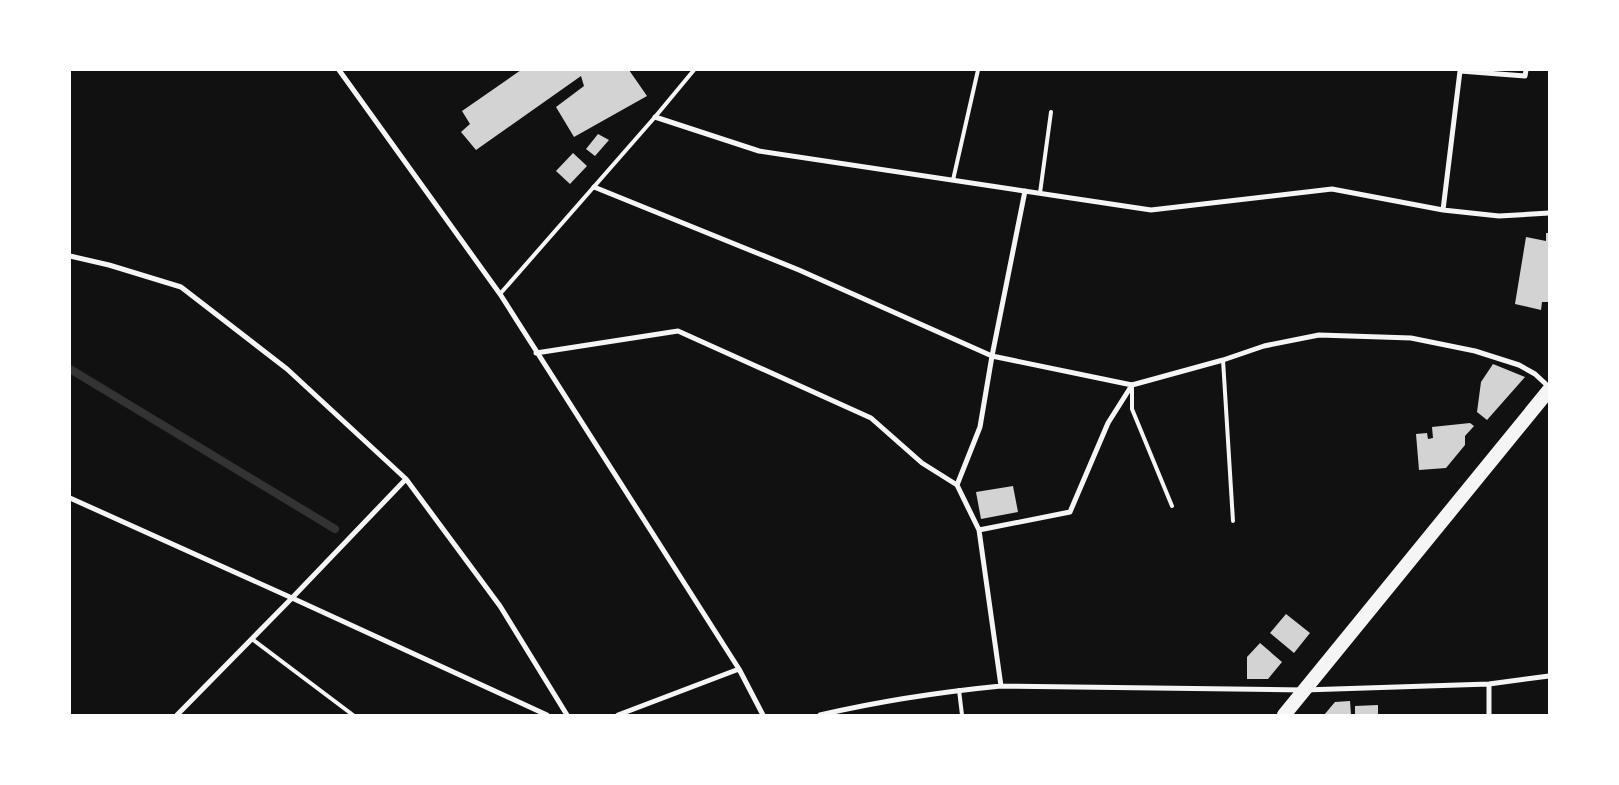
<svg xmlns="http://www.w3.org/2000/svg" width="1619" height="785" viewBox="0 0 1619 785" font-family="Figtree,sans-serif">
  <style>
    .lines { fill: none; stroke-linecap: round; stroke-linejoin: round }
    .stream { stroke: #333; stroke-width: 8 }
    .building { fill: #d3d3d3 }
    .service { stroke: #f5f5f5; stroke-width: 4 }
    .minor { stroke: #f5f5f5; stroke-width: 5 }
    .trunk { stroke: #f5f5f5; stroke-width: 14 }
  </style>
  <rect width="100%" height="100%" fill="#111"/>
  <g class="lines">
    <path class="stream" d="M70,369L335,529"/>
  </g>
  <path class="building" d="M521,70H629L647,96L574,137L556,107L584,86L581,76L476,150L461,132L470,124L462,111Z
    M598,134L609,140L595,156L586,149Z
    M573,153L587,166L570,184L556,171Z
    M1546,233H1549V302H1542L1541,310L1515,304L1526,237L1546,241Z
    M1493,364L1525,377L1487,420L1477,412L1481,382Z
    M1470,423L1474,426L1465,436V445L1446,468L1419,470L1416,434L1427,433L1428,439L1433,438L1432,427Z
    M1013,486L1018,512L981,519L976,492Z
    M1286,614L1310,633L1294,653L1270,633Z
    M1260,643L1282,662L1268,679H1247V657Z
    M1350,701L1351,715H1324L1335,702Z
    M1378,705V715H1355V706Z"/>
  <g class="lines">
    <path class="service" d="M953,180L978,70
      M1040,193L1051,112
      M500,294L655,117L694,70
      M1223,360L1233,521
      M1132,387V409L1172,506
      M252,639L353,715
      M959,690L962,715"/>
    <path class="minor" d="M339,70L500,294L739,669L763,715
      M655,117L759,151L1151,210L1332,189L1443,210L1499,216L1549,213
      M594,187L799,270L992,356L1132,385L1223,360L1264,346L1319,335L1411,338L1475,351L1519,365L1535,374L1549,387
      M1443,210L1460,71L1525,76L1526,70
      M70,256L109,265L181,287L287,369L406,479L500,606L567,715
      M536,353L678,331L871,418L922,463L957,485L979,530L1001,686
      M957,485L980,427L992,356L1025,191
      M70,498L292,598L547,715
      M979,530L1070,512L1108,423L1132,385
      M1489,684V715
      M177,715L292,598L406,479
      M618,715L739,669
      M820,715C880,701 940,692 1001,686L1304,690L1489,684L1549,676"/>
    <path class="trunk" d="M1284,715L1549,390"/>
  </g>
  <rect width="1619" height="785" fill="none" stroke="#ffffff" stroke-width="142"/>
</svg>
